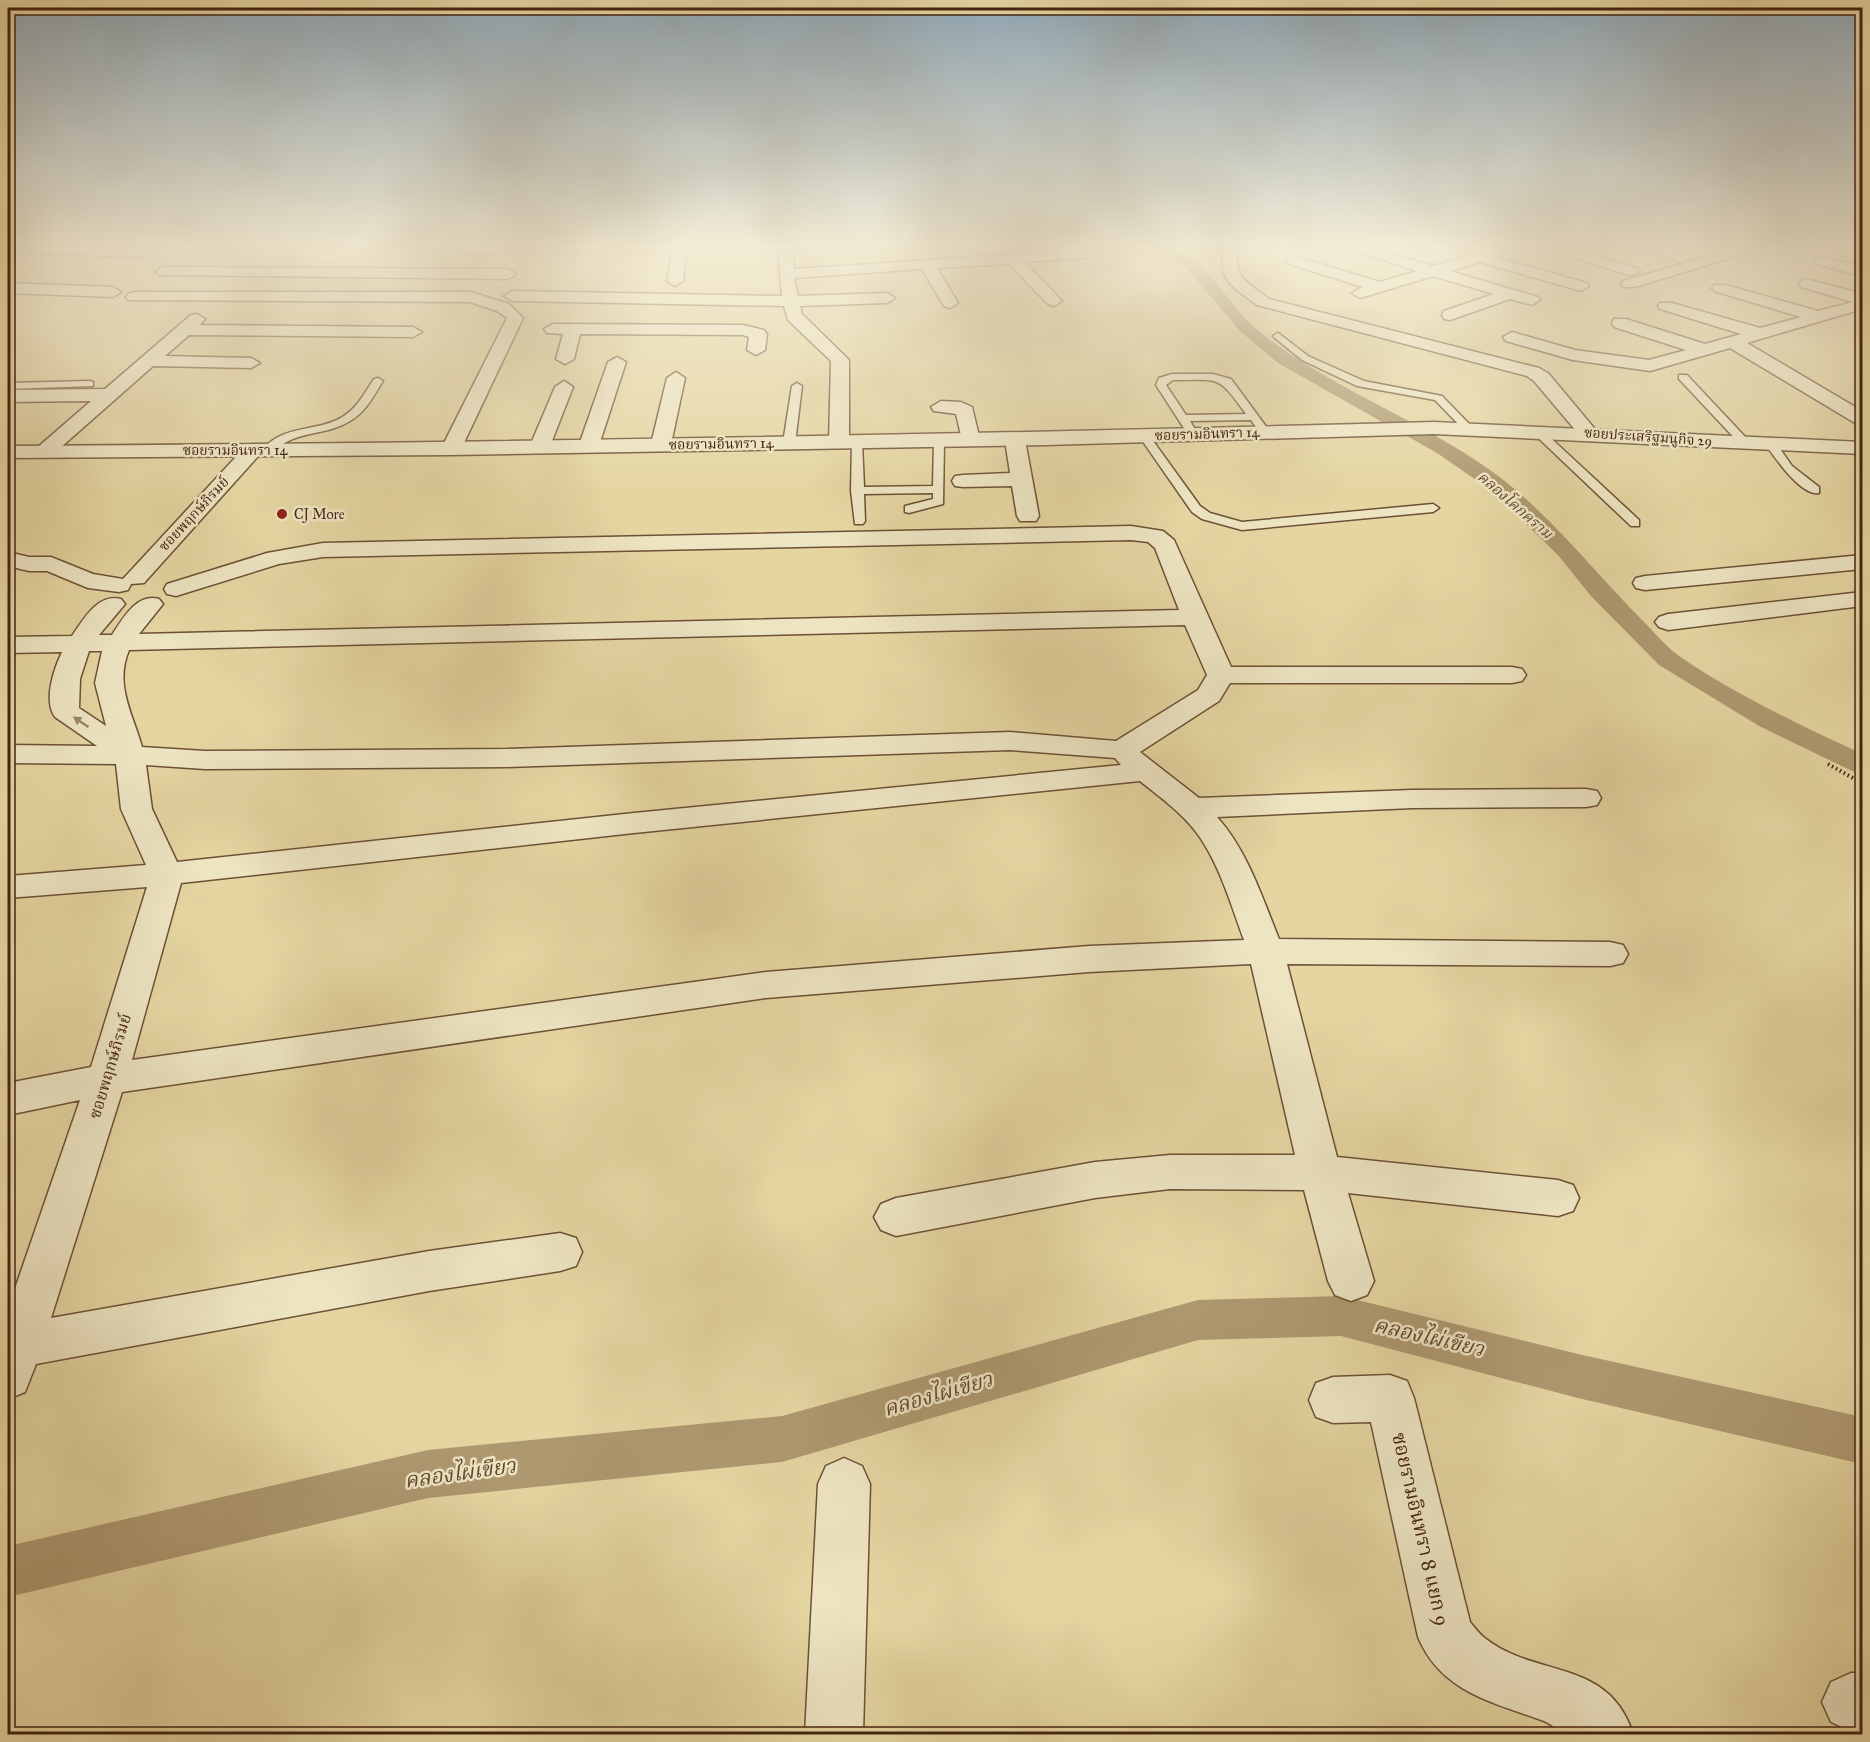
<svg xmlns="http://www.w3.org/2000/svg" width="1870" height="1742" viewBox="0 0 1870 1742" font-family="'IM FELL Great Primer','Noto Serif Thai',serif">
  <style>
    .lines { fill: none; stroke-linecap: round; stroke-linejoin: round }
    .canal { fill: #ae9870; fill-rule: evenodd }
    .service-casing { stroke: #6d5036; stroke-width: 3 }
    .minor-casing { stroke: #6d5036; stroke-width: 3 }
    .tertiary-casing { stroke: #6d5036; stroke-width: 3 }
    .path { stroke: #452312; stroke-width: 4; stroke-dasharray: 1.5 3; stroke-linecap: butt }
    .service { fill: #ede4c2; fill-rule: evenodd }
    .minor { fill: #ede4c2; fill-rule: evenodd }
    .tertiary { fill: #ede4c2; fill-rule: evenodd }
    .oneway { fill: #99846a }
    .poi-dot { fill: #8f2418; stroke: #ede4c2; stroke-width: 2 }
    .labels { text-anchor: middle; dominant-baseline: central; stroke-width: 5; stroke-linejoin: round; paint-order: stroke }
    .far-street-label { font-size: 14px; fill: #452312; stroke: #ede4c2 }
    .far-poi-label { font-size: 14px; fill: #452312; stroke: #ede4c2; text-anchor: start }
    .far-water-label { font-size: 15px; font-style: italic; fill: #64462e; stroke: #ede4c2 }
    .street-label { font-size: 16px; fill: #452312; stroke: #ede4c2 }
    .near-street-label { font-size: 20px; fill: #452312; stroke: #ede4c2 }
    .near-water-label { font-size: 21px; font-style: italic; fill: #64462e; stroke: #ede4c2 }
  </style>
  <rect width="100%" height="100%" fill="#e4d5a1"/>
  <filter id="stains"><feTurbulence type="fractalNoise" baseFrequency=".00333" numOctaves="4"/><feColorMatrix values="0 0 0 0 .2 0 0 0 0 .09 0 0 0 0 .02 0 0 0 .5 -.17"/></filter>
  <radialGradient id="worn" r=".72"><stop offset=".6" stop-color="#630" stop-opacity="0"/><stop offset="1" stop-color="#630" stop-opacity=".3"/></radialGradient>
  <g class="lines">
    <path class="canal" d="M1157,247C1203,247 1224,302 1255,328C1331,391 1428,421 1506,482C1557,523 1597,575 1643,621C1654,632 1666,647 1679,656C1736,695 1800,725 1862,754V773L1852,771L1759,726L1659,665L1591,596L1558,555L1492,491L1437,453L1278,363L1241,332L1189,271Z
      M1341,1296L1578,1354L1862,1417V1464L1578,1398L1341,1336L1198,1340L782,1462L428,1498L8,1597V1546L428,1450L782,1416L1198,1300Z"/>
    <defs>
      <path id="service" d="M1278,333L1308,356L1364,381L1442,396L1473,428L1464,430L1435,400L1357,386L1302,360L1275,338L1273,336Z
        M1172,374H1213L1231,379L1270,432L1261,434L1251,420L1190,421L1198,434L1189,436L1156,385L1159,378ZM1173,380C1221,380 1217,374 1246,414L1186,415L1166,385Z
        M1679,375H1687L1749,441V445H1741L1679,379Z
        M378,378L383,381C374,395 366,412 350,421C324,437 297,429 272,452L262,450C285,423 318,433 344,416C358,407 365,392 374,379Z
        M89,381L93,382V386L8,389V383Z
        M797,383L802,386L795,443L789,446L783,443L792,386Z
        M1533,429H1541L1639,520V526H1631L1533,433Z
        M1140,434H1148L1200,506L1210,513L1242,522L1433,504L1439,508L1433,512L1242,530L1202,519L1192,512L1139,436Z
        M934,439L944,441L943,504L909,513L905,512V506L933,499V493L864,494L865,521L863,524H855L851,491L852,440L862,442L864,487L933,486Z
        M1768,443H1776L1792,466L1819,487V493C1801,496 1776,459 1766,445Z"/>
      <path id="minor" d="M8,247L143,249L150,253L143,257L8,253Z
        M464,247H537L541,251L534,255H467L460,251Z
        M673,247H687L683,281L675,286L667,281Z
        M778,247H792L794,269L1085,250L1092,254L1085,258L1025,262L1062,301L1054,306L1048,304L1009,264L937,268L958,303L950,308L944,306L922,269L794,278L798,296L887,293L895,298L887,303L800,306L802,314L849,360V442L846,446H832L829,442L831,361L788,320L784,306L512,301L504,296L512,291L782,296Z
        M1224,247H1238C1233,279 1246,281 1269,299L1539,368L1548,373L1599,434L1596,438H1582L1534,381L1527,376L1257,305C1233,286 1217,282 1224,247Z
        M1344,247H1368L1433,266L1497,247H1521L1496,257L1587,283L1589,286L1581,291L1480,262L1450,271L1538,297L1540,300L1532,305L1510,299L1450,320L1444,319L1442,315L1444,311L1494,294L1433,276L1360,298L1352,293L1363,287L1289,264L1286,261L1294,256L1380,282L1417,271Z
        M1538,247H1563L1637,268L1640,271L1632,276Z
        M1634,247H1659L1687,255L1689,258L1682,262Z
        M1742,247H1767L1635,287H1623L1621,284L1623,281Z
        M1821,256L1862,267V276L1816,264L1813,261L1816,258Z
        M164,267L508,269L516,274L508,279L159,275L156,272L159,269Z
        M1807,279L1862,294V309L1747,343L1862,411V425L1855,423L1730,348L1650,371L1573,360L1506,341L1503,337L1512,332L1575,350L1649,360L1686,350L1614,327L1612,323L1614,319H1626L1705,344L1741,334L1660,309L1658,306L1660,303H1672L1760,328L1801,317L1714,291L1712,288L1714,285H1726L1818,311L1853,302L1801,287L1799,284L1801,281Z
        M8,283L113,287L121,292L113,297L8,293Z
        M134,292H471L509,304L523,318L461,449L458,453H444L441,449L507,318L497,311L470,302L128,300L126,297L128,294Z
        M197,314L205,319L200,325L413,327L422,332L413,337L189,335L165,356L251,358L260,363L251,368L153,366L52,455H38L35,451L38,447L91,401L8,402V390L105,389L191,315Z
        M553,324L743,325L764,330L767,334L765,350L756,355L747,350L749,337L743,335L580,334L574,359L565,364L556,359L563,334L547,333L544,329Z
        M617,357L626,362L599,445L596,449H582L579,445L608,362Z
        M676,372L685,378L671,444L668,448H654L651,444L667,378Z
        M564,381L573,387L550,446L547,450H533L530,446L555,387Z
        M941,401L961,402L972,407L980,440L977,444H963L956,414L934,411L931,407Z
        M1015,434L1022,436L1025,440L1039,516L1036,521H1020L1017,516L1012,486L963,487L955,486L952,481L955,476L963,475L1010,473L1005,440L1008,436Z
        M253,444L260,446L263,450L260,454L144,583L131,584L128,590L119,592L88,588L47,571H29L8,566V552L29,557H51L93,574L123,579L246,446Z
        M1131,526L1163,531L1174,540L1231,667H1512L1522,669L1526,675L1522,681L1512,683H1230L1219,701L1140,752L1199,798L1412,790L1586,789L1597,791L1601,798L1597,805L1586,807L1412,808L1217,817C1247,850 1262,897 1279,939L1610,942L1623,945L1628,954L1623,963L1610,966L1287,964L1337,1157L1558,1180L1573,1185L1579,1198L1573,1211L1558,1216L1348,1193L1374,1281L1367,1295L1351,1301L1335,1295L1328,1281L1304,1190L1170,1189L1095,1198L896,1236L881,1230L874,1217L881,1204L896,1198L1095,1162L1170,1155H1295L1251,964L1089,972L766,998L122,1092L51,1318L429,1251L560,1233L576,1238L582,1252L576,1266L560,1271L429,1291L36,1364L25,1392L8,1399V1309L80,1100L8,1115V1083L91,1067L147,887L8,898V876L146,865L121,809L116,764L8,763V745L97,746L55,717C43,700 54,669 62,652L8,653V637L72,636C84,619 98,593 121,599L125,604L99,635H112C123,618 137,593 159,599L163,604L139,634L1179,610L1155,548L1148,542L1131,540L323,557L279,564L176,596L167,594L164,589L167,584L267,553L323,543ZM1185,625L1207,675L1198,690L1116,741L1010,732L506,749L205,751L142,747C133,714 114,685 129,650ZM89,651H102L95,683L106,726L79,708L80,679ZM1010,750L1115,758L1121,765L634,813L177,862L152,809L146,765L205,769L506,767ZM1140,781C1161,798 1184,814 1199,836C1220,866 1231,905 1244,940L1089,946L766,972L132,1060L181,883L634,833Z
        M1862,555V569L1645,590L1636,588L1633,583L1636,578L1645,576Z
        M1862,592V606L1668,630L1659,627L1655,622L1659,617L1668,614Z
        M1390,1375L1407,1381L1414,1398L1470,1622C1475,1628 1480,1635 1486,1639C1536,1678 1609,1658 1633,1734C1613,1734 1588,1738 1568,1734C1560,1733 1552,1724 1544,1721C1492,1702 1441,1692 1418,1637L1371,1422L1333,1423L1316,1417L1309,1400L1316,1383L1333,1377Z
        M844,1458L862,1466L870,1484L863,1734H805L818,1484L826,1466Z
        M1851,1673H1862V1731H1851L1831,1722L1822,1702L1831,1682Z"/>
      <path id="tertiary" d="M1434,422L1862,442V454L1434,434L1047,445L451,455L8,458V446C483,443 959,435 1434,422Z"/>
    </defs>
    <use href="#service" class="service-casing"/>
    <use href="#minor" class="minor-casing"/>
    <use href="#tertiary" class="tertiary-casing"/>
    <path class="path" d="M1828,764L1862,783"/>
    <use href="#service" class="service"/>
    <use href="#minor" class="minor"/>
    <use href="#tertiary" class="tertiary"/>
  </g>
  <defs><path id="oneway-solid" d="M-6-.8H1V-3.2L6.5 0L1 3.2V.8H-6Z" transform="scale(1.5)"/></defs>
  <use class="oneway" href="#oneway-solid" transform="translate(81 722) rotate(-146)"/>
  <linearGradient id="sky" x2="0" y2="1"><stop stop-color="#91a9b8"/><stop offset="0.5" stop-color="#f3ecd5"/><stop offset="1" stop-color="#f3ecd5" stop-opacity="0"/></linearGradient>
  <rect width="1870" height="491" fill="url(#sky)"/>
  <circle class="poi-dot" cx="282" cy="514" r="6"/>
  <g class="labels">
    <g class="far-street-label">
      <text transform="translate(1207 434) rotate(-2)">ซอยรามอินทรา 14</text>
      <text transform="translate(1648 437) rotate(4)">ซอยประเสริฐมนูกิจ 29</text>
      <text transform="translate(721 444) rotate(-1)">ซอยรามอินทรา 14</text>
      <text x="235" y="450">ซอยรามอินทรา 14</text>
      <text transform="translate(194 514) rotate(-47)">ซอยพฤกษ์ภิรมย์</text>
    </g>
    <g class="far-poi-label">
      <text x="294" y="514">CJ More</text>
    </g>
    <g class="far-water-label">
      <text transform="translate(1515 505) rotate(41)">คลองโคกคราม</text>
    </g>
    <g class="street-label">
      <text transform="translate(110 1066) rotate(-73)">ซอยพฤกษ์ภิรมย์</text>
    </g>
    <g class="near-street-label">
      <text transform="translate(1421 1529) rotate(77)">ซอยรามอินทรา 8 แยก 9</text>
    </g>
    <g class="near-water-label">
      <text transform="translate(1429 1337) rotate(13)">คลองไผ่เขียว</text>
      <text transform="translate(938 1394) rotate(-16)">คลองไผ่เขียว</text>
      <text transform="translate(460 1473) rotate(-8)">คลองไผ่เขียว</text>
    </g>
  </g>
  <rect width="1870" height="1742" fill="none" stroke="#e4d5a1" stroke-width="30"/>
  <rect x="9" y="9" width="1852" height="1724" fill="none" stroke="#452312" stroke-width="3"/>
  <rect x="15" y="15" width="1840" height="1712" fill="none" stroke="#452312" stroke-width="1.5"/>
  <rect width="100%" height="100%" filter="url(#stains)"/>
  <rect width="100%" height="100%" fill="url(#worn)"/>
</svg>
